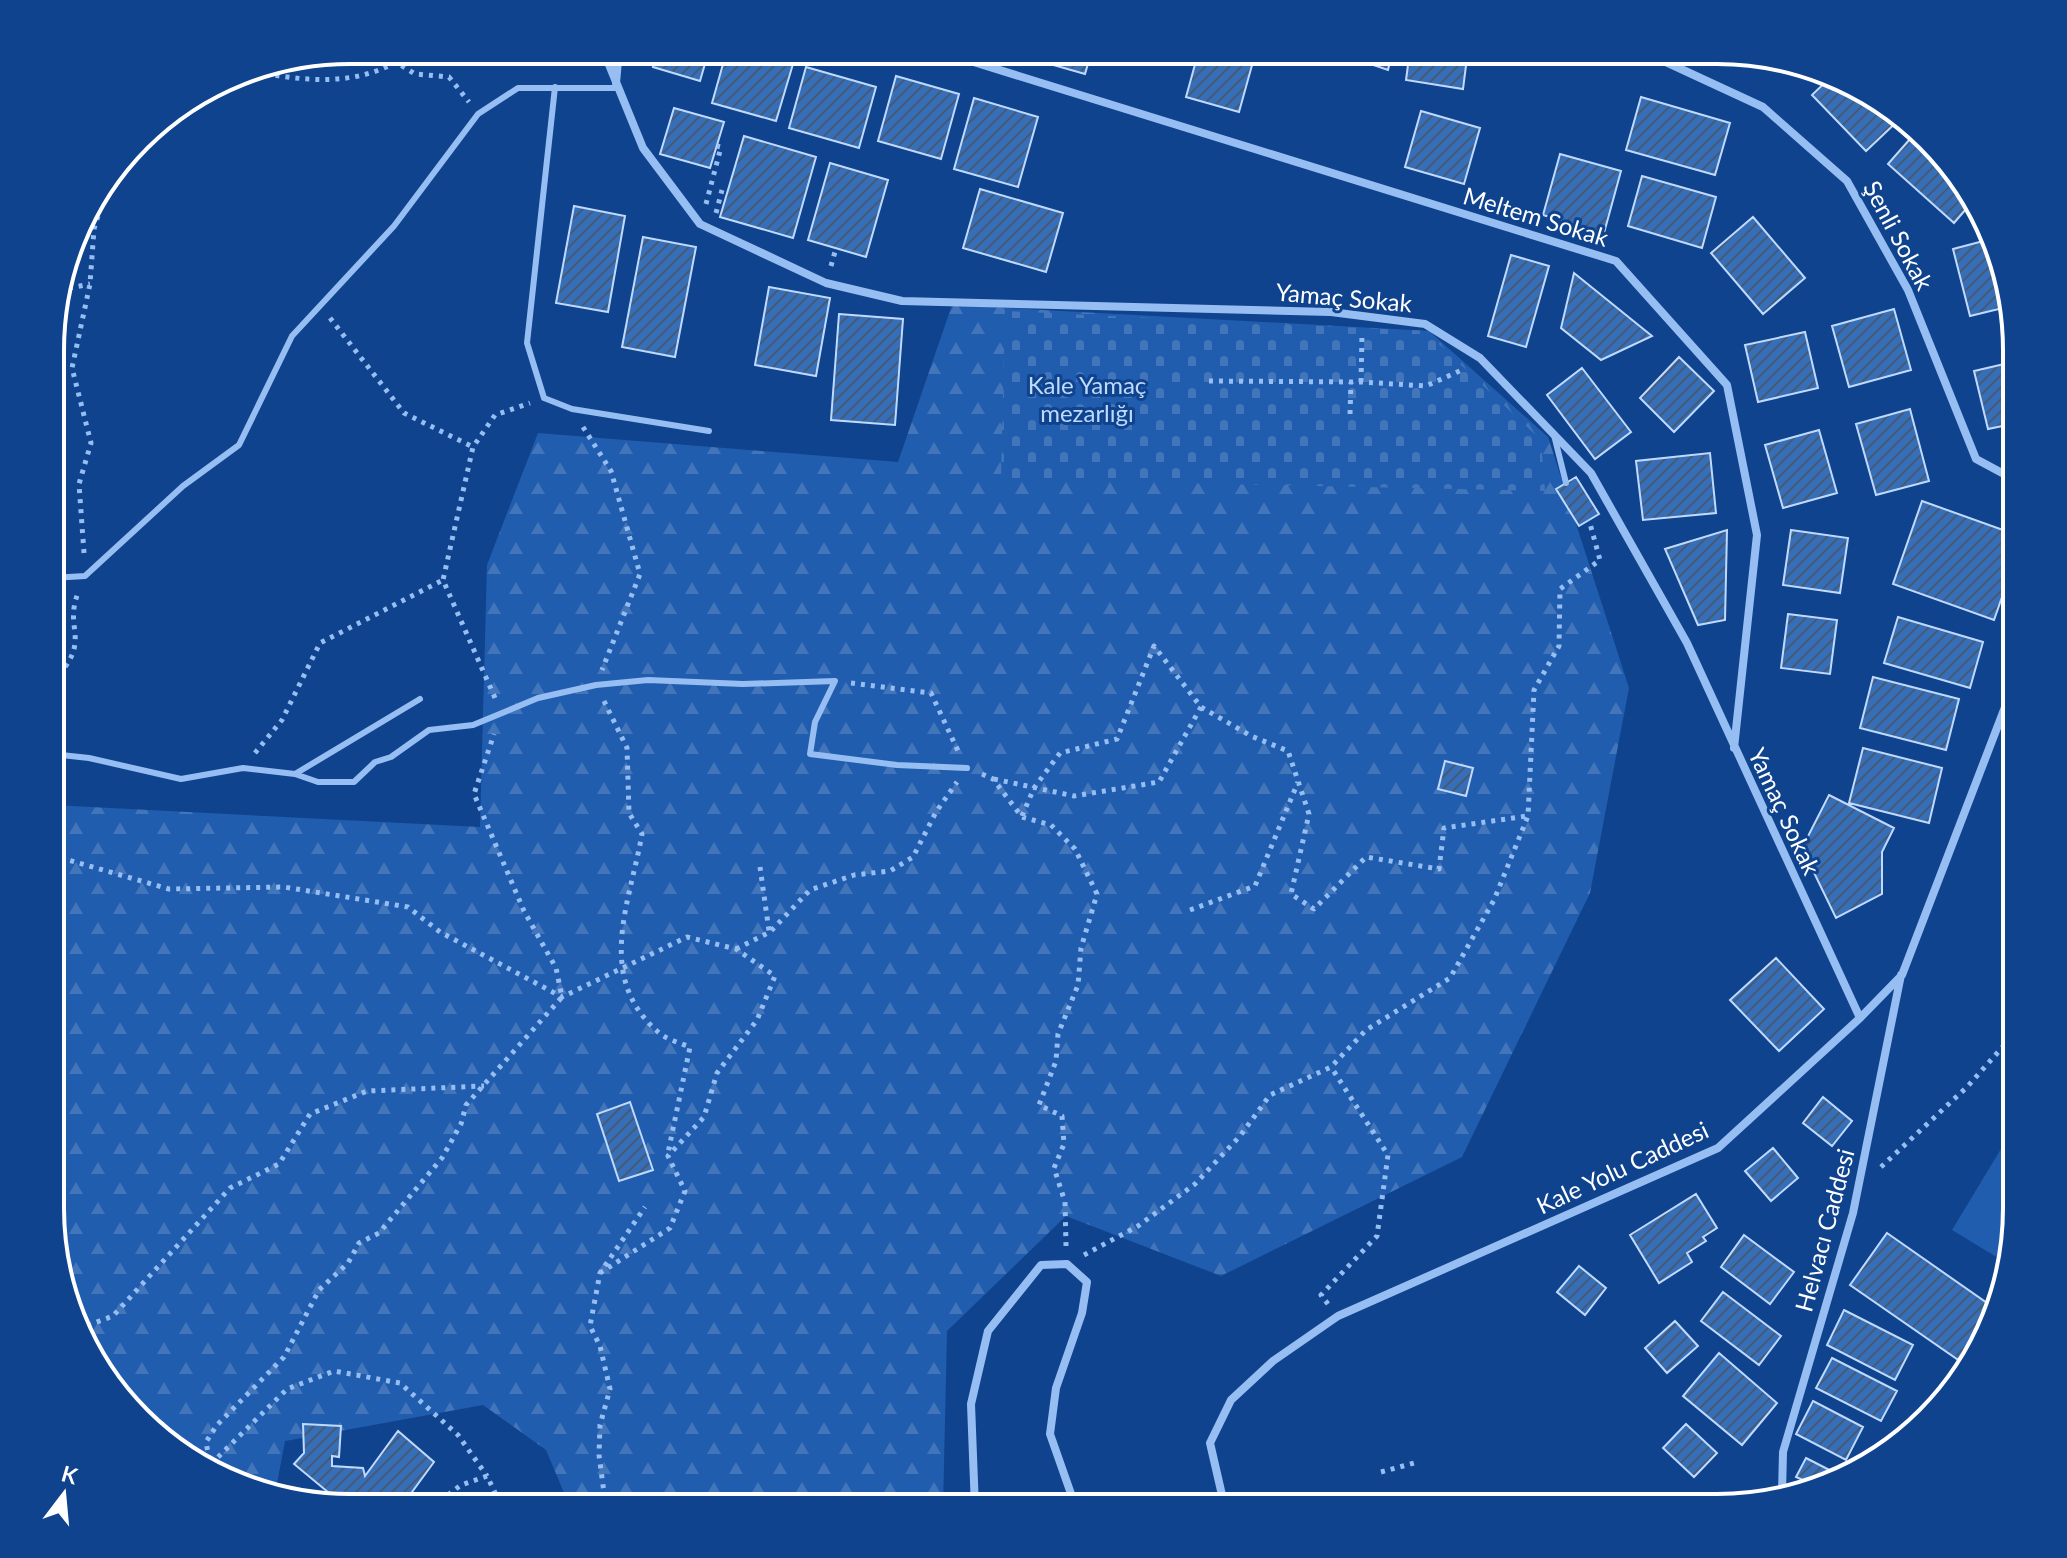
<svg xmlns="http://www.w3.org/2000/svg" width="2067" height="1558" viewBox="0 0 2067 1558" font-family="Lato,sans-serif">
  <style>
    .forest { fill: url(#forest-firs) }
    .cemetery { fill: url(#cemetery-stones) }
    .pitch { fill: #215dae }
    .building { fill: url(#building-hatch); stroke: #bfdafe; stroke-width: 2 }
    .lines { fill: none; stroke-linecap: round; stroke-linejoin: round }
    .path { stroke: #97bef3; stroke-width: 5; stroke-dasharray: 4 6; stroke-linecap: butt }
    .lane { stroke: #97bef3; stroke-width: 6 }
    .street { stroke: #97bef3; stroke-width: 8 }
    .labels { text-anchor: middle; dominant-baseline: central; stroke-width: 6; stroke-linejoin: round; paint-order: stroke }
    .street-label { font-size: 24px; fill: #fff; stroke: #0f438e }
    .park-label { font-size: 24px; fill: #bfdafe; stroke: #0f438e }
    .rim { fill: none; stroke: #fff; stroke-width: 4 }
  </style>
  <defs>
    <pattern id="forest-firs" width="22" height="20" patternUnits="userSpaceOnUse" patternTransform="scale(2)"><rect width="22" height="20" fill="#215dae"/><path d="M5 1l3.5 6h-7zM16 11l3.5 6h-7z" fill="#4275ba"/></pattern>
    <pattern id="cemetery-stones" width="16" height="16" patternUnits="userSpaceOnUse" patternTransform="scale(2)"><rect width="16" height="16" fill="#215dae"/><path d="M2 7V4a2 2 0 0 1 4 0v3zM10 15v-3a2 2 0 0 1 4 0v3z" fill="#4275ba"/></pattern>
    <pattern id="building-hatch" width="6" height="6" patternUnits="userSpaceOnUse" patternTransform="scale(2)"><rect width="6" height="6" fill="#376eb8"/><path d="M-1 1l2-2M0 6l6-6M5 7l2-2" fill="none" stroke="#445a77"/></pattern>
  </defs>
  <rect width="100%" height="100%" fill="#0f438e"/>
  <path class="forest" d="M952,305L1429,331L1548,437L1629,688L1590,893L1462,1157L1221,1276L1066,1216L947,1331L943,1508L570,1507L546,1450L483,1405L285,1441L275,1494L236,1485L153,1434L81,1341L51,1228L52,805L480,827L487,565L538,433L898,462Z"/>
  <path class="cemetery" d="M1005,311L1425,331L1541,440L1545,491L1001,479Z"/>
  <path class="pitch" d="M2016,1124V1228L2008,1264L1952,1230Z"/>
  <path class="building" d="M658,50H709L700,81L653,67Z
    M727,50H746L793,64L776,121L712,103Z
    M1031,50H1092L1085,74L1029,58Z
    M1199,50H1226L1254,58L1239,112L1186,97Z
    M1329,50H1393L1388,70Z
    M1410,50H1468L1463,89L1406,80Z
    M806,67L876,87L859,148L789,128Z
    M1834,74L1902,117L1866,151L1812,95Z
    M896,76L959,94L941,159L878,141Z
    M1641,97L1730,123L1715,175L1626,150Z
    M974,98L1038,117L1018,187L954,169Z
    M674,108L724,122L710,168L660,154Z
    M1421,111L1480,128L1464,184L1405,167Z
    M744,136L816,157L793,238L720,217Z
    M1910,139L1960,183L1973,201L1954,223L1888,164Z
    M1560,154L1621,171L1604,233L1543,215Z
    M830,163L888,180L866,257L808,240Z
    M1642,176L1716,197L1702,248L1628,226Z
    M980,189L1063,213L1046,272L963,248Z
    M574,206L625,216L608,312L556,303Z
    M1753,217L1805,278L1763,314L1711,253Z
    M643,237L696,247L675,357L622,347Z
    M1991,239L2007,307L1970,316L1953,249Z
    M1511,255L1549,266L1526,347L1488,336Z
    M1574,273L1652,336L1601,360L1561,328Z
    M769,287L830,298L816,376L755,365Z
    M1894,309L1911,370L1849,387L1832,326Z
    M839,314L903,319L895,425L831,420Z
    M1805,332L1818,388L1758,402L1745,345Z
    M1679,357L1714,391L1674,432L1640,398Z
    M2017,361V423L1988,429L1974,371Z
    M1582,368L1631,432L1595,459L1547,395Z
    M1910,409L1929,481L1876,495L1856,424Z
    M1819,430L1837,493L1783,508L1765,445Z
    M1710,453L1716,513L1643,520L1636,461Z
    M1576,477L1599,514L1579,526L1556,489Z
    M1922,501L2017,535V554L1994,620L1893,584Z
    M1727,530L1725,620L1698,625L1665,549Z
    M1791,530L1848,538L1840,593L1783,585Z
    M1788,614L1837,620L1830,674L1781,668Z
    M1898,617L1983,642L1970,688L1884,663Z
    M1873,677L1959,699L1946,750L1860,728Z
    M1863,748L1942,768L1929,823L1849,803Z
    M1445,761L1473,768L1466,796L1438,789Z
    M1829,795L1894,828L1882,852V894L1836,918L1802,848Z
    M1776,958L1824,1009L1779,1051L1730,1000Z
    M1823,1097L1852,1121L1832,1146L1803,1123Z
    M630,1102L653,1170L619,1181L597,1114Z
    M1773,1148L1798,1178L1771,1201L1745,1171Z
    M1696,1194L1717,1228L1703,1237L1706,1241L1687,1253L1692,1262L1659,1283L1630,1235Z
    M1887,1233L1997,1310L1994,1323L1967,1366L1850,1285Z
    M1744,1235L1794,1272L1770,1304L1721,1267Z
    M1579,1266L1606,1288L1585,1315L1557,1292Z
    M1723,1292L1781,1336L1759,1365L1701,1321Z
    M1844,1310L1913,1345L1895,1380L1827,1345Z
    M1675,1321L1698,1346L1667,1373L1645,1348Z
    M1719,1353L1777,1403L1742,1445L1683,1396Z
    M1832,1358L1897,1391L1881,1421L1816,1388Z
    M1813,1401L1863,1427L1846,1460L1796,1434Z
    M303,1424L341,1426L339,1457L332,1456V1466L363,1468L365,1476L398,1431L434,1462L401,1507H346L294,1464L304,1453Z
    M1686,1424L1717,1453L1694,1477L1663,1448Z
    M1806,1458L1845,1478L1814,1485L1796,1477Z"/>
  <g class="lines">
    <path class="path" d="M246,70C296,80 350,88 396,62L415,74L449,77L469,102
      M706,204L721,147L717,146
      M716,213L722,190
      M831,266L836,248
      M59,290L90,284
      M330,318L404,413L473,447
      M1209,381L1361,382L1426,386L1464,369
      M1361,382L1362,335
      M1350,414L1351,382
      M583,427L611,471L640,574L602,670
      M84,553L79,484L91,443L72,368L90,284L94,229L110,176
      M52,682C94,640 63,631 78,593
      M851,683L931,693L959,753
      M495,698L443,580L473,447L495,415L530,403
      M604,701L627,748L629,813L642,834C630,902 595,976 657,1031C665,1039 680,1043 690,1047L668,1153
      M255,753L282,720L320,643L443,580
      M982,774L993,779L1022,817L1051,825L1075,849L1097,894L1081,948L1078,985L1058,1034L1056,1061L1039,1105L1062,1116L1064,1144L1054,1168L1065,1202L1066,1246
      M994,779L1074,796L1159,782L1201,707
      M1022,816L1034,788L1060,753L1117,739L1154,646L1201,707L1251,736L1288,751L1309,814L1291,894L1314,909L1366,857L1439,869L1444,828L1527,816
      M51,855L169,889L284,887L408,907L440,932L562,997L687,937L736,949L775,976L757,1020L717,1073L704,1117L668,1156L685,1191L670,1228L600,1273
      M760,867L769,931
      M1190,910L1255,886L1298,782
      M736,949L770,932L810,890L854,875L890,871L913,857L936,812L957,782
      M1881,1167L1967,1087L2016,1032
      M1084,1255L1138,1226L1195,1184L1240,1136L1270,1095L1331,1067L1366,1030L1450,978L1494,900L1528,816L1534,690L1559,646L1560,589L1600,560L1589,520
      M1328,1304L1321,1295L1377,1236L1388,1155L1331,1067
      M78,1329L113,1316L230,1188L279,1164L310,1114L367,1091L484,1086
      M211,1464L287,1389L334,1371L400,1383L458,1435L487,1476
      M205,1467L210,1464L206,1442L217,1425L284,1357L319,1290L348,1263L359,1243L379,1233L442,1158L461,1124L466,1105L562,997L556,968L524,911L474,794L494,734
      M1381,1472L1418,1462
      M432,1507L461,1485L487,1476L502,1507
      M606,1508L599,1455L600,1425L610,1389L600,1346L590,1326L600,1273L645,1207"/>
    <path class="lane" d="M555,87L527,343L544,398L572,409L709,431
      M1554,435L1566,483
      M52,578L85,576L183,486L239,445L292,336L394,226L478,114L518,88H616
      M52,754L89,758L181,779L243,768L295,774L420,699
      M295,774L318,782H354L375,762L391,757L429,730L473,725L538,698L596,685L648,680L743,684L835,681L815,722L810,754L897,765L967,768"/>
    <path class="street" d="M603,50L643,148L700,224L826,283L902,301L1331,312L1425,324L1480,358L1591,473L1687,643L1860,1018
      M935,50L1616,261L1727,385L1757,535L1734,748
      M1629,51L1655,57L1763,107L1847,181L1908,290L1976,459L2017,481
      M616,83L619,50
      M1782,1493L1783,1452L1853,1213L1901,975
      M975,1508L971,1404L988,1331L1041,1265L1067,1264L1087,1282L1082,1313L1056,1388L1050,1434L1076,1508
      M1225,1508L1210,1443L1231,1400L1273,1361L1338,1316L1718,1148L1860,1018L1902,975L2017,676"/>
  </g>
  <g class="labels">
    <g class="street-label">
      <text transform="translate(1536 216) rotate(17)">Meltem Sokak</text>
      <text transform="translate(1899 235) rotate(62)">Şenli Sokak</text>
      <text transform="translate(1344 297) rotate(5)">Yamaç Sokak</text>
      <text transform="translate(1785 811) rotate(65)">Yamaç Sokak</text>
      <text transform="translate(1622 1167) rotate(-25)">Kale Yolu Caddesi</text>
      <text transform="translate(1824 1230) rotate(-75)">Helvacı Caddesi</text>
    </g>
    <g class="park-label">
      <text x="1087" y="384">Kale Yamaç<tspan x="1087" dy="28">mezarlığı</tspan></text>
    </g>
  </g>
  <path d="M0 0H2067V1558H0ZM350 64H1717A286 286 0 0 1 2003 350V1208A286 286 0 0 1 1717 1494H350A286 286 0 0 1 64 1208V350A286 286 0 0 1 350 64Z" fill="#0f438e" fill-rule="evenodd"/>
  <path class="rim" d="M350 64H1717A286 286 0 0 1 2003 350V1208A286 286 0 0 1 1717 1494H350A286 286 0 0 1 64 1208V350A286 286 0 0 1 350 64Z"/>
  <g transform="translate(64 1494) rotate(16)" stroke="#0f438e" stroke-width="6" paint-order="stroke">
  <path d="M0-6L14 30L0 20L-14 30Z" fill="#ffffff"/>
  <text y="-12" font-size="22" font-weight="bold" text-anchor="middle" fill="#ffffff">K</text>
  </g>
</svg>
